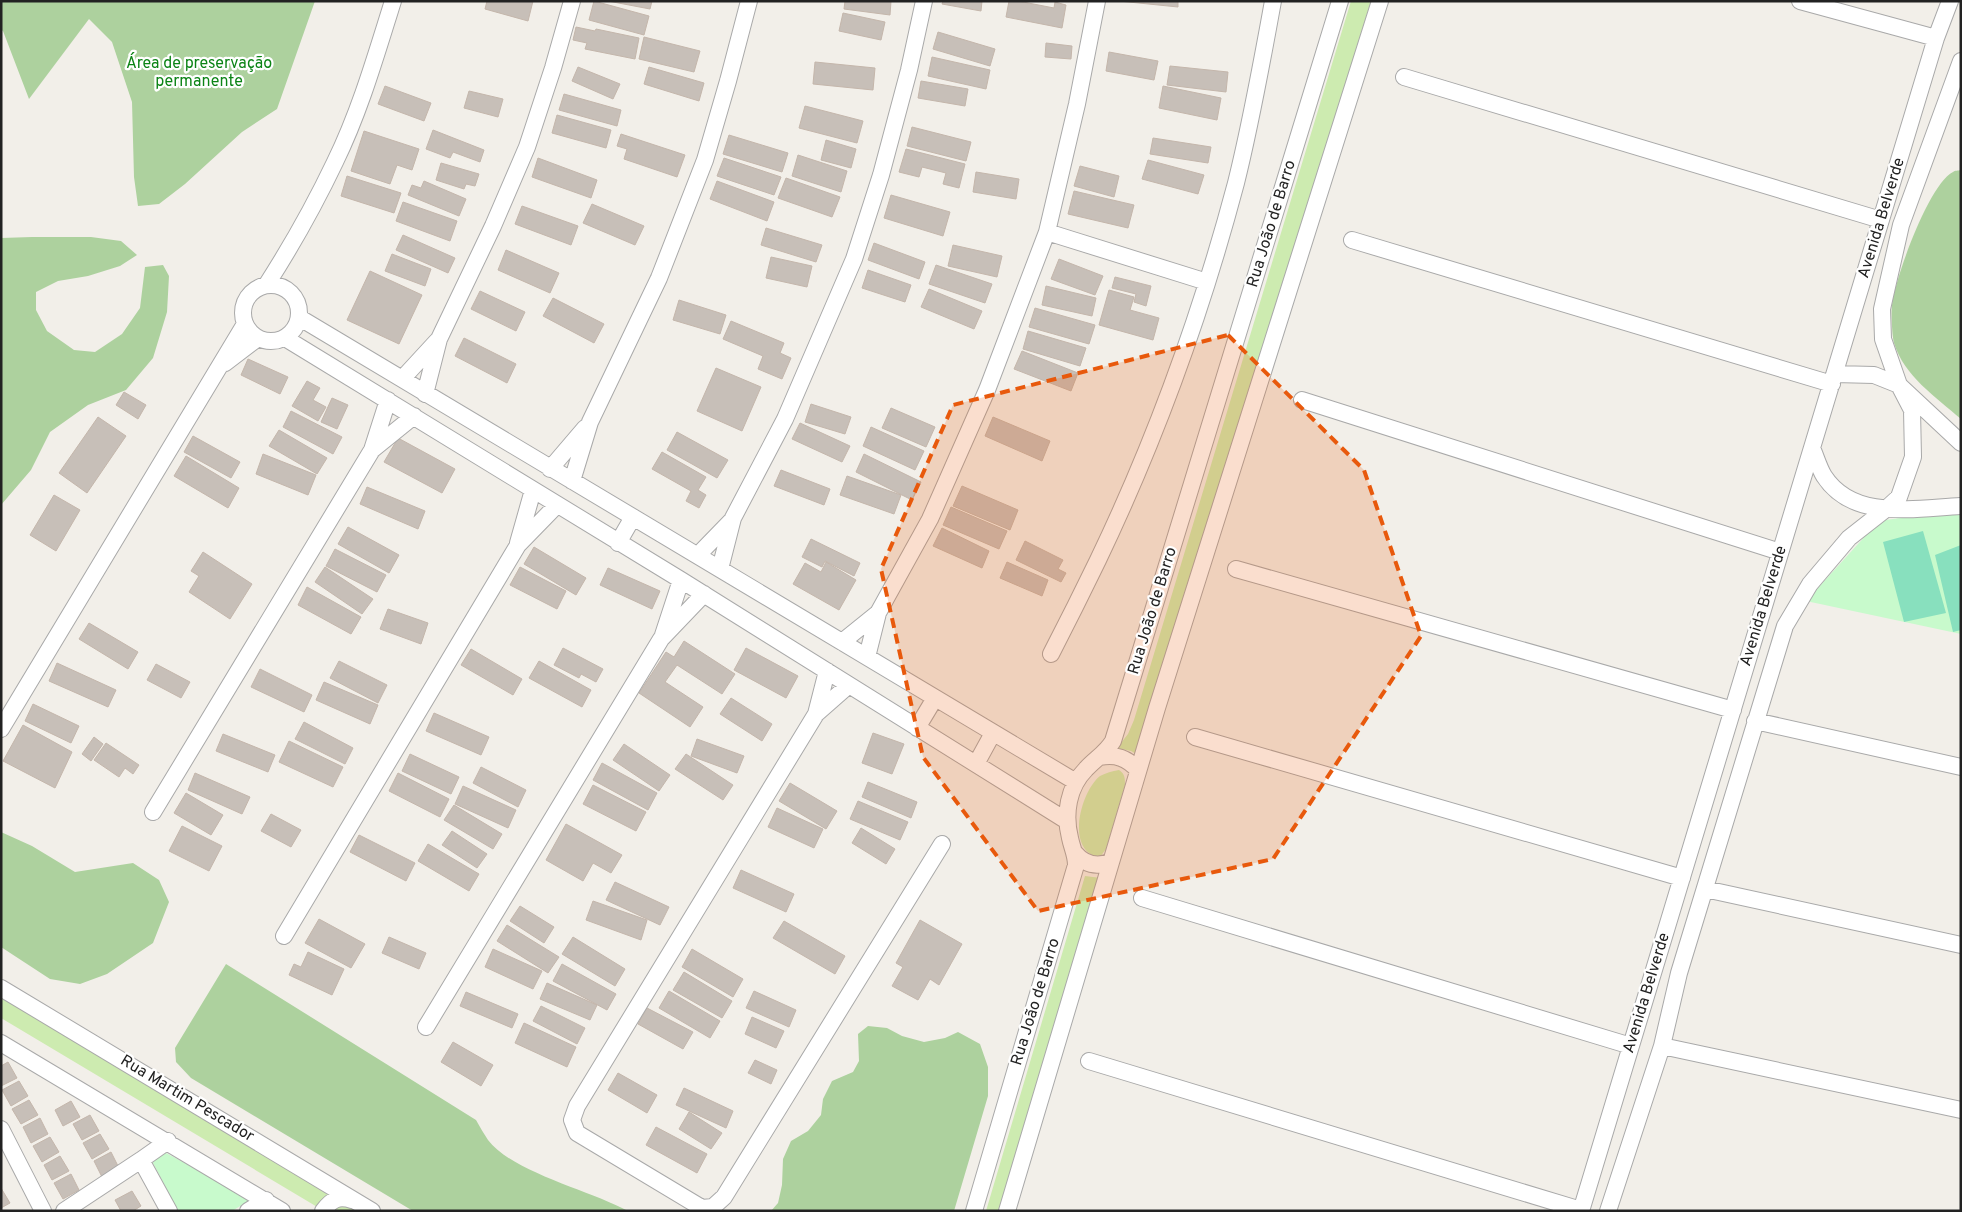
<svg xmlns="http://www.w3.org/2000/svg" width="1962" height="1212" viewBox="0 0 1962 1212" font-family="Overpass,sans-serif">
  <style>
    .grass { fill: #cdebb0 }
    .forest { fill: #add19e }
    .park { fill: #c8facc }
    .pitch { fill: #88e0be }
    .building { fill: #c7bfb8; stroke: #c4b6ab }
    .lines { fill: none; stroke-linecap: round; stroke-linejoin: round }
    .minor-casing { stroke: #a9a9a9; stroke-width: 18 }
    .minor { stroke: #fff; stroke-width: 16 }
    .marked { fill: #e8590c; fill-opacity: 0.2; stroke: #e8590c; stroke-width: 4; stroke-dasharray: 10 6; stroke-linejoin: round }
    .labels { text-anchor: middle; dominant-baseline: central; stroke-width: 4.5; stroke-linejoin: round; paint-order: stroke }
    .park-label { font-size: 16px; fill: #0c8416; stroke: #fff }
    .street-label { font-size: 16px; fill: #222; stroke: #fff }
  </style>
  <rect width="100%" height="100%" fill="#f2efe9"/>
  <path class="grass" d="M1351,1H1371L1141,757L1131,751L1117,748L1128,734L1134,720Z
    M1119,770C1125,774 1125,778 1125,785L1106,849L1100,857C1065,853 1080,792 1100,776C1106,773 1112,771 1119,770Z
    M1085,876L1101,878L1002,1211H986Z
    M1,992L360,1211H324L1,1018Z"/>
  <path class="forest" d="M1,1H315L277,109L242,132L185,184L159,204L138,206L134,177L132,102L112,42L89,19L29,99L3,31L1,30Z
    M1961,170V419C1936,397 1904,376 1894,343C1892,335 1891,313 1892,305C1895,278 1929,184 1953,172C1955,170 1958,171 1961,170Z
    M32,237H91L121,241L137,255L120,266L88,276L58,281L36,292V310L47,331L74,350L95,352L122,334L140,308L145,267L163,265L169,276L167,312L153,358L126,390L88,405L50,432L31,470L1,505V238Z
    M1,832L32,846L75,872L133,863L159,880L169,902L153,943L107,974L80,984L50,979L1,947Z
    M226,964L476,1120C480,1127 484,1134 488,1140C512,1172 591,1191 628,1211H413L191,1078L176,1062L175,1048Z
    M868,1026L887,1028L902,1036L924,1042L945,1038L958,1032L980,1044L988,1067V1096L954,1211H771L778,1203L782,1185L783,1159L791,1141L808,1131L821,1115L823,1099L832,1081L853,1072L859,1061L858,1034Z"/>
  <path class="park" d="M1961,514V634L1806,601L1879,521L1921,515Z
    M166,1153L252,1199L232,1211H178L152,1161Z"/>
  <path class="pitch" d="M1923,531L1946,613L1904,622L1883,542Z
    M1961,545V630L1953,632L1935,555Z"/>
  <path class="building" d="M487,1H533L528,21L485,9Z
    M594,1L649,16L644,35L589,20Z
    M608,1H652L650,9Z
    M845,1H891L890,15L844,9Z
    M943,1H982L981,11L942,4Z
    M1009,1H1018L1054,8L1055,2L1066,5L1062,28L1006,17Z
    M1119,1H1178V7Z
    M843,13L885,22L881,40L839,31Z
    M576,27L595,31L596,29L639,38L635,59L585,49L587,43L573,40Z
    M938,32L995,49L990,66L933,49Z
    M644,37L700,51L694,72L639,59Z
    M1046,43L1072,46L1071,59L1045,57Z
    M1109,52L1158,61L1154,80L1106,71Z
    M932,57L990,70L986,89L928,76Z
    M815,62L875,68L873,90L813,84Z
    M1170,66L1228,72L1226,92L1167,85Z
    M578,67L620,84L613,99L572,81Z
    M649,67L704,83L699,101L644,84Z
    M921,81L968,89L965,106L918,98Z
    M385,86L431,103L424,121L378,104Z
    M1163,86L1221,98L1217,120L1159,108Z
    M469,91L503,99L498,117L464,108Z
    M564,94L621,110L617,126L559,110Z
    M805,106L863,121L857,143L799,128Z
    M557,115L611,130L606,148L552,133Z
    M912,127L971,142L966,161L907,146Z
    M433,130L484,150L480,162L453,152L450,158L426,149Z
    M364,131L419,149L412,170L397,165L390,184L351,171Z
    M621,134L685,155L677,177L624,159L627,149L617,146Z
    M729,135L788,153L782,172L723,154Z
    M1153,138L1211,147L1208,163L1150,154Z
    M826,140L856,149L851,168L821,160Z
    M906,149L965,164L959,188L943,184L946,173L922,167L919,177L899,172Z
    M798,155L847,171L841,192L792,176Z
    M538,158L597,180L591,198L532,177Z
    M724,158L781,177L774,195L717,176Z
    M1148,160L1204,175L1198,194L1142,179Z
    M441,163L479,174L475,186L466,184L464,189L436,180Z
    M1080,166L1119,176L1114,197L1074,186Z
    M976,172L1019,179L1016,199L973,192Z
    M347,176L401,193L394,213L341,196Z
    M786,178L840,197L832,217L778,198Z
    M424,181L466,199L459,216L408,195L412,185L421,188Z
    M717,181L774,202L767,221L710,199Z
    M1074,191L1134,205L1128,228L1068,214Z
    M891,195L950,212L943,236L884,218Z
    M403,202L457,221L450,241L396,221Z
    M592,204L644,226L635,245L583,223Z
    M522,206L578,226L571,245L515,224Z
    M766,228L822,245L816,262L761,245Z
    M403,235L455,258L448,273L396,250Z
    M874,243L925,262L919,279L868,260Z
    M953,245L1002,256L997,277L948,266Z
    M506,250L559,273L550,293L498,270Z
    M392,254L431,269L425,286L385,271Z
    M771,257L812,266L807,287L766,278Z
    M1059,259L1103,276L1095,295L1051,279Z
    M936,265L992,284L985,303L929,284Z
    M868,270L911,285L905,302L862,288Z
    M370,271L422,295L399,344L347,320Z
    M1115,277L1151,286L1146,306L1134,302L1136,294L1112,288Z
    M1046,286L1096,298L1092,316L1042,305Z
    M929,289L982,311L974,329L921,307Z
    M1109,290L1134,297L1130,310L1159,318L1153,340L1099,325Z
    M480,291L525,312L516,331L471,309Z
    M553,298L604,324L594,343L543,316Z
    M679,300L726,315L720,334L673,320Z
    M1035,308L1095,325L1089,344L1029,327Z
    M731,321L784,343L780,353L791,358L782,379L758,369L763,356L723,339Z
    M1028,331L1086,348L1080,366L1023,349Z
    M464,338L516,364L507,383L455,356Z
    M1022,351L1078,373L1071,391L1014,369Z
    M248,359L288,377L280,394L241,375Z
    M716,368L761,387L742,431L697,411Z
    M307,381L320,388L313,400L326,407L318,421L292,406Z
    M124,392L146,405L138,419L116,405Z
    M332,398L348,405L337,429L321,422Z
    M811,404L851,417L845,434L805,422Z
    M891,408L935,427L926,447L882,428Z
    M291,411L342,437L333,454L283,427Z
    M98,417L126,436L87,493L59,473Z
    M993,417L1050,441L1042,461L985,436Z
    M800,423L850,446L842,462L792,439Z
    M871,427L924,451L915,470L863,446Z
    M279,430L327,458L317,474L269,446Z
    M677,432L728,460L717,478L667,450Z
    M193,436L240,462L231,478L184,452Z
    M398,438L455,469L442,493L384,462Z
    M662,452L706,477L698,490L706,495L699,508L686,501L691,491L652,469Z
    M263,454L316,475L308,495L256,474Z
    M864,454L921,482L912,500L856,472Z
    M186,456L239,488L228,508L174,476Z
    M781,470L830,489L824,505L774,486Z
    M847,476L901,495L894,514L840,495Z
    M962,486L1018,510L1010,530L953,506Z
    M367,487L425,511L418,529L360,504Z
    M54,495L80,510L56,551L30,535Z
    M951,507L1007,531L999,549L943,525Z
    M348,527L399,555L389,573L338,544Z
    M942,528L989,551L982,568L933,546Z
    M811,539L860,563L854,576L825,561L822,567L802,557Z
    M1025,541L1063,560L1058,569L1066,573L1061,582L1016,560Z
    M534,547L586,578L576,595L524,564Z
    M335,549L386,575L377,592L326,566Z
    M203,552L252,584L230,619L189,592L199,576L191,571Z
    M826,562L856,580L839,610L793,584L805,563L821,572Z
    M1007,562L1048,580L1042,596L1000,578Z
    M325,567L373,599L362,614L315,582Z
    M520,567L566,591L557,609L510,585Z
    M608,568L660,591L652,609L600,585Z
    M307,587L361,617L351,634L298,605Z
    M388,609L428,623L421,644L380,629Z
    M89,623L138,652L128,669L79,639Z
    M684,641L735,674L722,694L677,665L665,682L703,707L690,727L639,693L666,652L674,657Z
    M563,648L603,669L596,682L581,674L579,678L554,665Z
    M746,648L798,676L786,698L734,670Z
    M471,649L522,679L513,695L461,665Z
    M339,661L387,685L378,703L330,678Z
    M539,661L591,690L582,707L529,678Z
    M57,663L116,690L108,707L49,681Z
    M156,664L190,682L181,698L147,680Z
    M260,669L312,695L304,712L251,687Z
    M324,682L378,705L370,724L316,700Z
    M731,698L772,724L762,741L720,714Z
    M33,704L79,726L71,743L25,721Z
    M434,713L489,737L481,755L426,731Z
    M304,722L353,748L345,764L295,739Z
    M23,725L72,752L55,788L3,761Z
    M873,733L904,744L892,774L862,763Z
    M223,734L275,755L268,772L216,751Z
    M94,737L103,744L91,761L82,754Z
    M697,739L744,756L737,773L691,756Z
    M289,741L343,767L333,787L279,762Z
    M106,743L139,765L133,774L125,768L119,777L94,760Z
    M624,744L670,775L659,791L613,760Z
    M410,754L459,777L451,794L402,771Z
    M686,754L733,785L723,800L675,769Z
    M602,763L657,793L648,810L593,780Z
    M481,767L526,790L518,807L473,783Z
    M195,773L250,797L242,814L188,790Z
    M398,773L449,799L440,817L389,791Z
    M868,782L917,802L911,818L862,797Z
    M790,783L837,811L826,829L779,801Z
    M593,785L646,812L636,831L583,804Z
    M463,786L516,810L508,828L455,804Z
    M186,793L223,815L211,835L174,813Z
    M858,801L908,822L900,840L850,819Z
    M454,805L502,834L493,849L444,820Z
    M777,808L823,829L814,848L768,827Z
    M271,814L301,830L291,847L261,831Z
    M566,824L622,855L611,873L593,863L583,881L546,860Z
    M182,826L222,846L209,871L169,851Z
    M861,828L895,849L886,864L852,843Z
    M452,831L487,854L477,868L442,845Z
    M359,835L415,863L406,881L350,852Z
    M428,844L479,874L469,891L418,861Z
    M741,870L794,894L786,912L733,888Z
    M615,882L669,907L660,925L606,900Z
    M593,901L647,920L641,940L586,920Z
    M520,906L554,927L544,943L510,921Z
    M319,919L365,944L351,968L305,943Z
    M920,920L962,944L939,985L930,979L918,1000L892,986L903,967L896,963Z
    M784,921L845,956L835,974L773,938Z
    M507,925L559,957L548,973L497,941Z
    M389,937L426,953L419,969L382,953Z
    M573,937L625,969L615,986L562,954Z
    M493,949L542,971L533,989L485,967Z
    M692,949L743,979L733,997L682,967Z
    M308,952L344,969L332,995L289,975L294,964L301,967Z
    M562,964L616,994L607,1010L553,981Z
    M684,972L732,1001L722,1018L673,990Z
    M547,983L597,1005L590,1020L540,999Z
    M669,991L720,1021L710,1038L659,1008Z
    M754,991L796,1010L789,1027L746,1008Z
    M466,992L518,1014L512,1028L460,1006Z
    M541,1006L585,1028L577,1044L533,1021Z
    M647,1008L693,1032L683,1049L638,1024Z
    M752,1017L784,1031L776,1048L745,1034Z
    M524,1023L576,1047L567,1067L515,1043Z
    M453,1042L493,1065L481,1086L441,1062Z
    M755,1060L777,1070L771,1084L748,1073Z
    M8,1062L17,1078L1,1086V1066Z
    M618,1073L657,1095L647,1113L608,1090Z
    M19,1081L28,1096L11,1106L2,1090Z
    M684,1088L733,1111L726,1128L676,1105Z
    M29,1100L38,1115L21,1124L12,1109Z
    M71,1101L80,1117L63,1126L55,1110Z
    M689,1112L722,1133L711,1149L679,1129Z
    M90,1115L99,1131L82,1140L73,1124Z
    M40,1118L48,1134L31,1143L23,1127Z
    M656,1127L707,1154L697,1173L646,1145Z
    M100,1134L109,1149L92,1159L83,1143Z
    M50,1137L59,1152L42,1162L33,1146Z
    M111,1152L119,1168L102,1177L94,1161Z
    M60,1156L69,1171L52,1180L44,1165Z
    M71,1174L79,1190L63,1199L54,1183Z
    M1,1188L10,1203L1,1208Z
    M132,1191L141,1206L133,1211H121L115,1200Z"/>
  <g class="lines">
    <defs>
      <path id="minor" d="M1800,1L1936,38
        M1404,77L1881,220
        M1047,232L1207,282
        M1352,240L1832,384
        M267,284C292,245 315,204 335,162C360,111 376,55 393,1
        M243 313a28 28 0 1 1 56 0a28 28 0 1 1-56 0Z
        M300,318L1076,782
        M285,338L681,580L1067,821
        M225,363L258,338
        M1835,374L1874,375L1899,385L1961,443
        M402,379L437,341
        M425,394L439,339L493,226L527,147L553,68L572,1
        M1302,400L1780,552
        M1812,448C1816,457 1819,468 1824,476C1853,521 1915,508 1961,506
        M372,450L414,416
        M550,469L585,428
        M572,481L590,422L659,278L705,160L728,81L749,1
        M518,543L533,490
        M618,543L633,517
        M698,555L732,520
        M720,569L733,518L785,419L854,259L881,175L909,70L924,1
        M1236,569L1733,710
        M663,635L681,580
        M842,642L878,613
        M1051,654C1067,623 1083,591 1098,560C1155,441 1202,311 1236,183C1251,123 1262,62 1273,1
        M867,657L878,613L930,519L987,390L1047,232L1077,104L1097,1
        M849,685L816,714L577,1106L572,1120L577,1133L702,1208L713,1207L724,1197L942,844
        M816,714L827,671
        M1755,721L1961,767
        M917,728L935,698
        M1,729L245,324
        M1195,737L1682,878
        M1100,757C1116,754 1127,758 1138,770
        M976,764L993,733
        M153,812L372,450L388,400
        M1075,853C1085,865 1097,867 1110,862
        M1705,889L1961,945
        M1142,898L1631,1046
        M284,936L518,545L557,505
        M1,988L372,1211
        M426,1027L661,639L704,594
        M1,1043L282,1211
        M1662,1046L1961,1110
        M1089,1061L1581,1210
        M1,1129L43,1211
        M168,1141L141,1160L169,1211
        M64,1211L141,1160
        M248,1211L266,1200
        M323,1211C332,1199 338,1196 352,1200
        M974,1211L1076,865C1076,855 1072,848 1070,838C1064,814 1068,787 1086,769C1095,759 1106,753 1113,741L1340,1
        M1007,1211L1157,708L1380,1
        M1581,1211L1936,38L1950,1
        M1608,1211L1662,1046L1679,973L1785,626L1810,584L1849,538L1886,509L1899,497L1913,457L1912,410L1899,385L1883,339L1882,309L1901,225L1961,61"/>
    </defs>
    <use href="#minor" class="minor-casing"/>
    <use href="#minor" class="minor"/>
  </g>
  <path class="marked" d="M1228,335L1364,470L1421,636L1273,859L1038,911L923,757L881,569L953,405Z"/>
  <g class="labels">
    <g class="park-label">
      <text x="199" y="64">Área de preservação<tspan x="199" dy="18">permanente</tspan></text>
    </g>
    <g class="street-label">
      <text transform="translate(1882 218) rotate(-73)">Avenida Belverde</text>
      <text transform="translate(1272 224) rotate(-73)">Rua João de Barro</text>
      <text transform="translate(1764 606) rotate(-73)">Avenida Belverde</text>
      <text transform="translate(1153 611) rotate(-73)">Rua João de Barro</text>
      <text transform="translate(1647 993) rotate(-73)">Avenida Belverde</text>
      <text transform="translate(1036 1002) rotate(-73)">Rua João de Barro</text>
      <text transform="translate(187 1099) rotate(31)">Rua Martim Pescador</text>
    </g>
  </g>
  <rect width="1962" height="1212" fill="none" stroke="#222222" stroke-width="5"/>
</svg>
